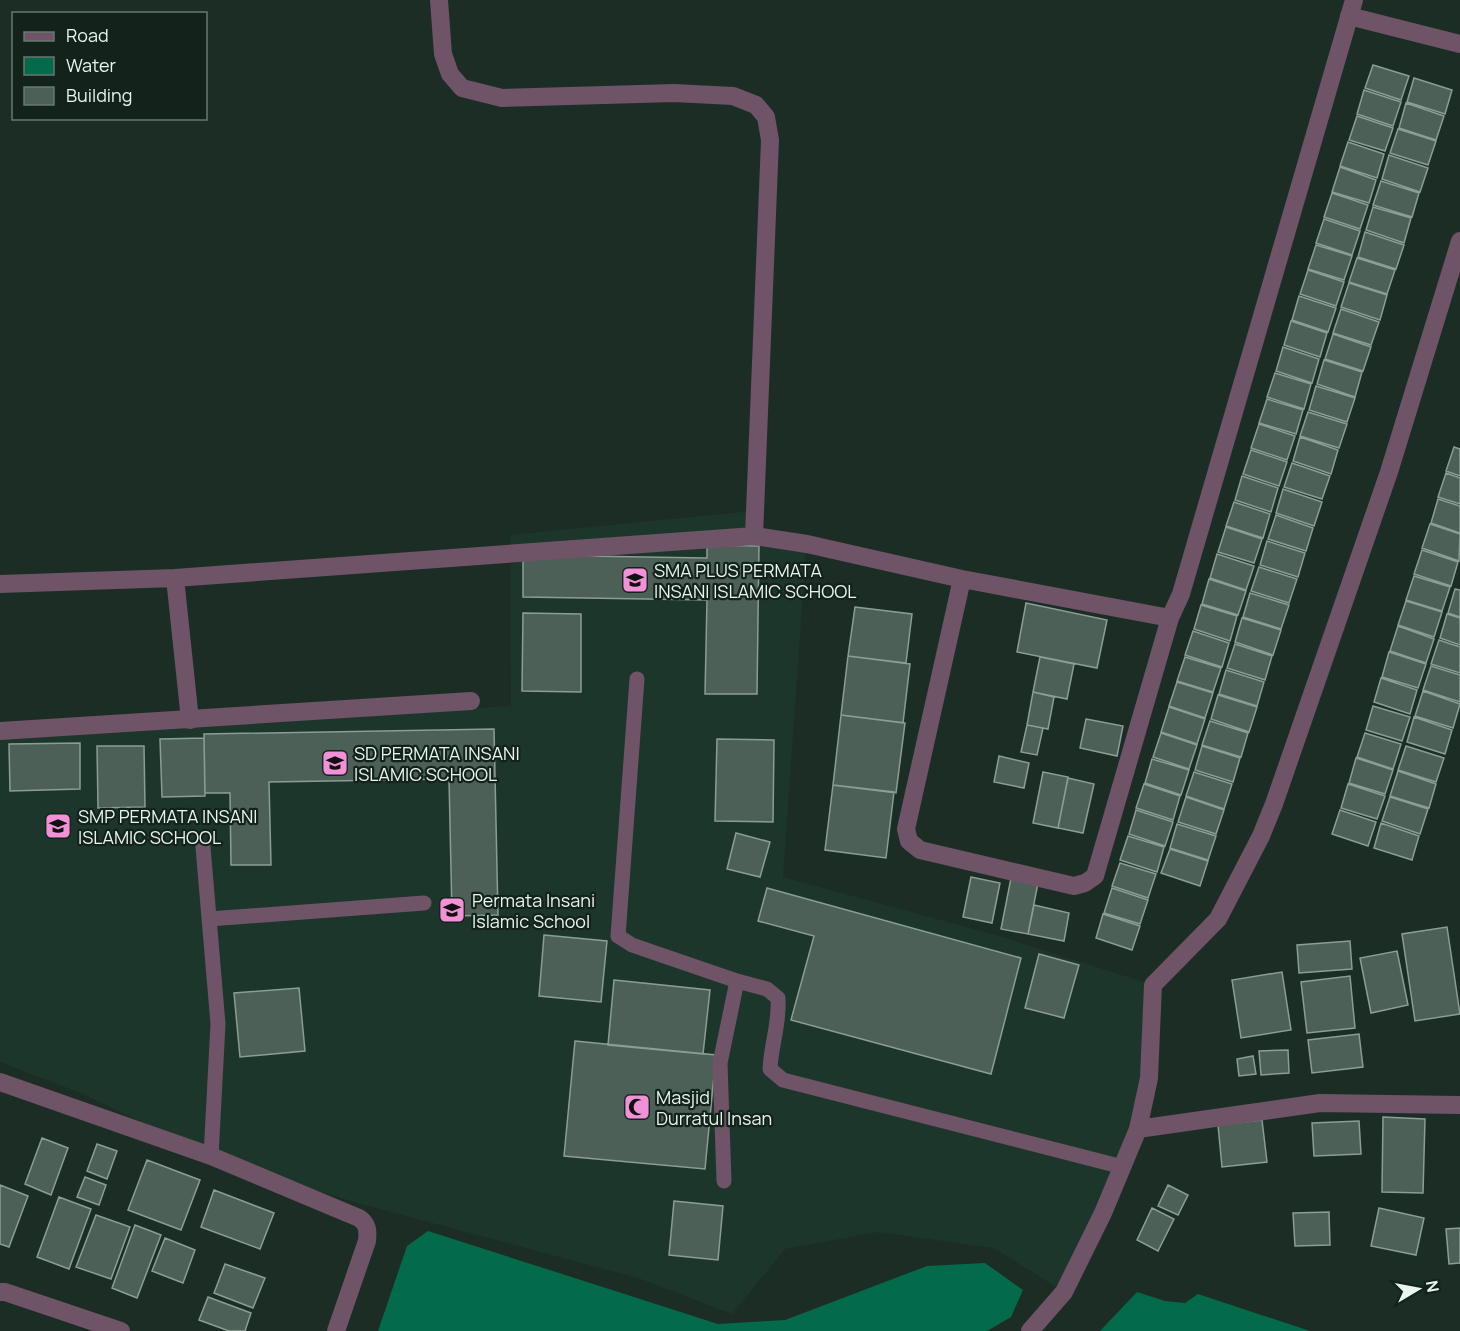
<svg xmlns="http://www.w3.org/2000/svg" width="1460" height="1331" viewBox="0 0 1460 1331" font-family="Manrope,sans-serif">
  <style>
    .built { fill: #1d362b }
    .water { fill: #036b4b }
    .building { fill: #4d6057; stroke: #8a9e94; stroke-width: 1.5 }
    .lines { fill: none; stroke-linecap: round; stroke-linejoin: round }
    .service { stroke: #6e5466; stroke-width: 15 }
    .minor { stroke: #6e5466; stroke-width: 18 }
    .labels { text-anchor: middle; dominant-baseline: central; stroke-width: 4.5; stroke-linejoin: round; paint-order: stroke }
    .poi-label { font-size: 18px; fill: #e9f4ee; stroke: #13231c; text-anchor: start }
  </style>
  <rect width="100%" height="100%" fill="#1c2d25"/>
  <path class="built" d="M753,511L760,529L806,550L783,877L999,936L1153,985L1149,1078L1064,1292L994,1248L878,1232L785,1249L732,1314L638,1278L361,1204L231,1164L78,1092L0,1062V736L511,706L510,535Z"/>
  <path class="water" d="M428,1231L718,1324L785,1320L927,1266L985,1263L1023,1290L1011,1317L987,1331H378L407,1246Z
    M1137,1292L1165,1301L1185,1303L1198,1294L1310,1331H1100Z"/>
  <path class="building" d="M1373,65L1409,76L1401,100L1365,88Z
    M1414,78L1452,90L1445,114L1407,102Z
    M1364,90L1401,102L1393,126L1357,114Z
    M1406,103L1444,116L1436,140L1399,128Z
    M1357,116L1393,128L1385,151L1349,140Z
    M1398,129L1436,141L1428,165L1390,153Z
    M1348,142L1384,154L1377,178L1340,166Z
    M1389,155L1428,168L1420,192L1382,179Z
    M1340,167L1376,180L1369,203L1332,192Z
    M1381,181L1419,193L1412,217L1373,205Z
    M1332,193L1368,205L1360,229L1324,217Z
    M1373,207L1411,218L1404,243L1366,230Z
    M1324,219L1360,231L1352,255L1316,243Z
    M1365,232L1404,245L1396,269L1358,257Z
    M1316,245L1352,256L1344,280L1308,269Z
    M1357,258L1395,270L1387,294L1349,282Z
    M1308,270L1344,282L1336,306L1300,294Z
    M1349,283L1387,295L1380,320L1341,307Z
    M1299,296L1336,308L1328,332L1292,320Z
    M1341,309L1379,322L1371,345L1333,333Z
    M1291,321L1327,333L1320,357L1284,345Z
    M1333,334L1371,347L1363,371L1325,359Z
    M1283,347L1319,359L1312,383L1276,371Z
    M1324,360L1362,372L1355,397L1317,384Z
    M1275,373L1311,384L1304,409L1267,397Z
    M1316,386L1355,398L1347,422L1309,410Z
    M1267,399L1303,410L1296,434L1259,423Z
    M1308,412L1347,424L1339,448L1300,436Z
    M1259,424L1295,436L1287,460L1251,448Z
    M1300,437L1338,450L1331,474L1293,461Z
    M1454,447L1460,449V476L1446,471Z
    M1251,450L1287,462L1279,486L1243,474Z
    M1292,463L1330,476L1322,499L1284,487Z
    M1446,473L1460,478V504L1438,497Z
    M1242,476L1278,488L1271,512L1235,500Z
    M1283,489L1322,502L1314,526L1276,513Z
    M1438,499L1460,506V533L1431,523Z
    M1234,502L1270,514L1263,538L1226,526Z
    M1276,515L1313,528L1306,551L1268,539Z
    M1430,524L1460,534L1459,561L1422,548Z
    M1226,527L1262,539L1254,563L1218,552Z
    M1267,541L1305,553L1298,577L1260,565Z
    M707,545L759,546L757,694H705L707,600L523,597V555L707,558Z
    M1422,550L1458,562L1451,586L1414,574Z
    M1217,554L1254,566L1246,590L1210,578Z
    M1259,567L1297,579L1289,603L1251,591Z
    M1414,576L1450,587L1442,611L1406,600Z
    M1209,579L1246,591L1238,615L1202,604Z
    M1455,589L1460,590V617L1448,613Z
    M1250,593L1289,605L1281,629L1243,617Z
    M1406,601L1442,612L1434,637L1398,625Z
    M1026,603L1107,620L1097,668L1017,652Z
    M1201,605L1237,616L1230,641L1194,629Z
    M855,607L912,614L906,663L848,656Z
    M523,613L581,614V692L522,691Z
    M1447,614L1460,618V645L1440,638Z
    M1242,618L1281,630L1273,655L1235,642Z
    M1398,626L1434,639L1426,663L1390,651Z
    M1193,631L1229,643L1222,667L1185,655Z
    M1439,640L1460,647V673L1431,664Z
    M1235,644L1272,656L1265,680L1227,668Z
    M1389,652L1426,664L1418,688L1382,677Z
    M848,656L910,664L903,723L841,715Z
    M1040,657L1074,664L1067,699L1033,692Z
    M1185,657L1221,668L1213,692L1177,681Z
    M1431,666L1460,675V702L1423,690Z
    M1226,670L1264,682L1257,706L1219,694Z
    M1381,678L1417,690L1410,714L1374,702Z
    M1177,682L1213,693L1205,718L1169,706Z
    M1423,691L1460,704L1453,728L1415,716Z
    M1033,692L1054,697L1048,729L1027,725Z
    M1218,695L1257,707L1249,732L1211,719Z
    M1373,706L1410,717L1402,741L1366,730Z
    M1169,707L1205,719L1197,744L1161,732Z
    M841,715L905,723L896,793L833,785Z
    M1414,717L1452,730L1445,754L1407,742Z
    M1086,719L1123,726L1117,756L1080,748Z
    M1210,721L1248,733L1241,757L1202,745Z
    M1027,725L1043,728L1037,755L1021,752Z
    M494,729L498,915L452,916L449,779L269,782L271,865H231L230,793H205L204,734Z
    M1161,733L1197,745L1189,769L1153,757Z
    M1365,733L1401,744L1393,769L1357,757Z
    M204,738L205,796L162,797L160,739Z
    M717,739L774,740L773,822L715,821Z
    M80,743V789L10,791L9,744Z
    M97,746H144L145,807L98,808Z
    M1202,746L1240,758L1233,782L1195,770Z
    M1406,746L1444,758L1436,782L1398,770Z
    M999,756L1029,763L1024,788L994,782Z
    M1356,758L1393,770L1385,794L1349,783Z
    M1152,759L1189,770L1181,795L1145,783Z
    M1398,771L1436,784L1429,808L1390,796Z
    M1043,772L1068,777L1058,828L1033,823Z
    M1194,772L1232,784L1224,809L1186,796Z
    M1068,778L1094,784L1083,833L1058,828Z
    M1144,784L1180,796L1173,820L1136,808Z
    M1348,784L1385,796L1377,819L1341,808Z
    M833,785L894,792L886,858L825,850Z
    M1186,797L1224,810L1216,834L1178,822Z
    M1390,797L1428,809L1420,834L1382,821Z
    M1136,810L1173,822L1165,846L1129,834Z
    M1340,810L1376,822L1368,846L1332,834Z
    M1381,823L1419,836L1412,860L1374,848Z
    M1177,824L1216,836L1208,860L1170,848Z
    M736,833L770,842L760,877L727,869Z
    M1128,836L1164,847L1157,872L1120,860Z
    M1170,849L1208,861L1200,886L1161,873Z
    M1120,863L1156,874L1148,898L1112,886Z
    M971,877L1000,883L992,923L963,917Z
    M1011,878L1038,883L1028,934L1001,929Z
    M767,888L1021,958L991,1074L791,1020L814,936L758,921Z
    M1112,888L1148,900L1140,924L1104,913Z
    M1034,905L1069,913L1064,941L1028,934Z
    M1103,914L1140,926L1132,950L1096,938Z
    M1447,927L1460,1014L1415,1021L1402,934Z
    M544,935L607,941L601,1002L539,996Z
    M1350,941L1352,969L1299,973L1297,945Z
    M1397,951L1408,1005L1371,1013L1360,958Z
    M1039,954L1079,965L1064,1018L1025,1008Z
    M1282,972L1291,1030L1241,1038L1232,980Z
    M1350,976L1355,1028L1307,1033L1301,982Z
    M614,980L710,990L703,1054L608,1045Z
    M299,988L305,1051L240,1057L234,993Z
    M1359,1034L1363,1067L1312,1073L1308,1040Z
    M575,1041L716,1055L705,1169L564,1156Z
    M1288,1050L1289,1073L1261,1075L1259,1051Z
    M1253,1056L1256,1074L1239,1076L1237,1059Z
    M1383,1117L1425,1119L1423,1193L1382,1192Z
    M1262,1120L1267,1162L1222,1167L1218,1125Z
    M1359,1121L1361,1154L1314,1156L1312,1123Z
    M42,1138L68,1148L51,1195L25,1184Z
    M97,1144L117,1151L107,1179L87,1171Z
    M147,1160L200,1180L181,1230L128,1210Z
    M85,1177L106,1185L99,1205L77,1197Z
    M0,1185L28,1196L9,1247L0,1244Z
    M1168,1185L1188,1195L1178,1215L1158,1206Z
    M214,1190L274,1213L260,1249L201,1227Z
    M59,1197L91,1209L69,1269L37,1257Z
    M674,1201L723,1206L718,1260L669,1255Z
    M1152,1208L1174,1219L1158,1251L1137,1240Z
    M1379,1208L1424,1218L1416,1255L1371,1246Z
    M1329,1212L1330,1245L1295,1246L1293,1213Z
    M96,1215L130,1227L111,1279L76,1267Z
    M135,1225L161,1235L137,1298L112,1288Z
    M1460,1228V1263L1449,1264L1446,1229Z
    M165,1238L195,1250L183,1283L152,1271Z
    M225,1264L265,1278L253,1308L214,1293Z
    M208,1297L251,1313L245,1331H229L199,1320Z"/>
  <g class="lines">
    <path class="service" d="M637,679L618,936L632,945L737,981L767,989L778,998C780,1022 771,1045 770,1069L783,1080L1123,1167
      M203,847L218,1024L211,1156
      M209,919L424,903
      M724,1181L720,1063L737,981"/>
    <path class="minor" d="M439,0L443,54L450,74L462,88L502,98L674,93L733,96L756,105L766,117L770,140L754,536L807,544L962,579L1170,618
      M1349,16L1460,44
      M175,578L190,720
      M962,579L906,829L909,841L920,850L1074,886L1085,883L1095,876L1170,618L1181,594L1354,0
      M0,584L175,578L754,536
      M0,731L471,701
      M0,1082L211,1156L359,1218C368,1224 368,1231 367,1241L336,1331
      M1138,1129L1320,1103L1460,1105
      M0,1292H5L121,1331
      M1030,1331L1064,1292L1103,1213L1138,1129L1149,1078L1153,985L1218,919L1261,836L1274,804L1389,472L1460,241"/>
  </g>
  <defs>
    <symbol id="school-square" viewBox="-11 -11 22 22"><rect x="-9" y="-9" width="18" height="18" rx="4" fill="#f291d7" stroke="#13231c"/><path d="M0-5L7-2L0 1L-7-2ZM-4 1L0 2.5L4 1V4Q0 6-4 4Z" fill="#111"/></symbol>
    <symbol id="mosque-square" viewBox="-11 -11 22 22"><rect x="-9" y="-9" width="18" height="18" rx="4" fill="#f291d7" stroke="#13231c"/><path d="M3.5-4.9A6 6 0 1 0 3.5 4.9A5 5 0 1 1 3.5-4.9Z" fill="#111"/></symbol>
  </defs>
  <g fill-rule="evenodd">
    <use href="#school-square" x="620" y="565" width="30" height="30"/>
    <use href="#school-square" x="320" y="748" width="30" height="30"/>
    <use href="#school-square" x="43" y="811" width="30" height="30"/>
    <use href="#school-square" x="437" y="895" width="30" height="30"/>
    <use href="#mosque-square" x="622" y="1092" width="30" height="30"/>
  </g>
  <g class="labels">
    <g class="poi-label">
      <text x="654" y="570">SMA PLUS PERMATA<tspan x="654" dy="21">INSANI ISLAMIC SCHOOL</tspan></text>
      <text x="354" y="753">SD PERMATA INSANI<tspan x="354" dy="21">ISLAMIC SCHOOL</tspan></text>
      <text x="78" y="816">SMP PERMATA INSANI<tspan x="78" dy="21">ISLAMIC SCHOOL</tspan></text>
      <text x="472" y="900">Permata Insani<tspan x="472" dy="21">Islamic School</tspan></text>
      <text x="656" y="1097">Masjid<tspan x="656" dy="21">Durratul Insan</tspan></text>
    </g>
  </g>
  <rect x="12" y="12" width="195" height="108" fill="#13231c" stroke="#697770" stroke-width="1.5"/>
  <rect x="24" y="32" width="30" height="9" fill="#6e5466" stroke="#697770" stroke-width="1.5"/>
  <text x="66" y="42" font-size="18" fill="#e9f4ee">Road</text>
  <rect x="24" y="57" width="30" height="18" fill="#036b4b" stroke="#697770" stroke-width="1.5"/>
  <text x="66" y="72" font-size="18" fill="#e9f4ee">Water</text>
  <rect x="24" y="87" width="30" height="18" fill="#4d6057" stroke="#697770" stroke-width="1.5"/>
  <text x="66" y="102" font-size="18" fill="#e9f4ee">Building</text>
  <g transform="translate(1418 1289) rotate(80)" stroke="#13231c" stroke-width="4.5" paint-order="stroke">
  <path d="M0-4.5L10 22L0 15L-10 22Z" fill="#e9f4ee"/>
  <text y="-9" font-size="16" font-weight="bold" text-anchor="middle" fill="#e9f4ee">N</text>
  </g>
</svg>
